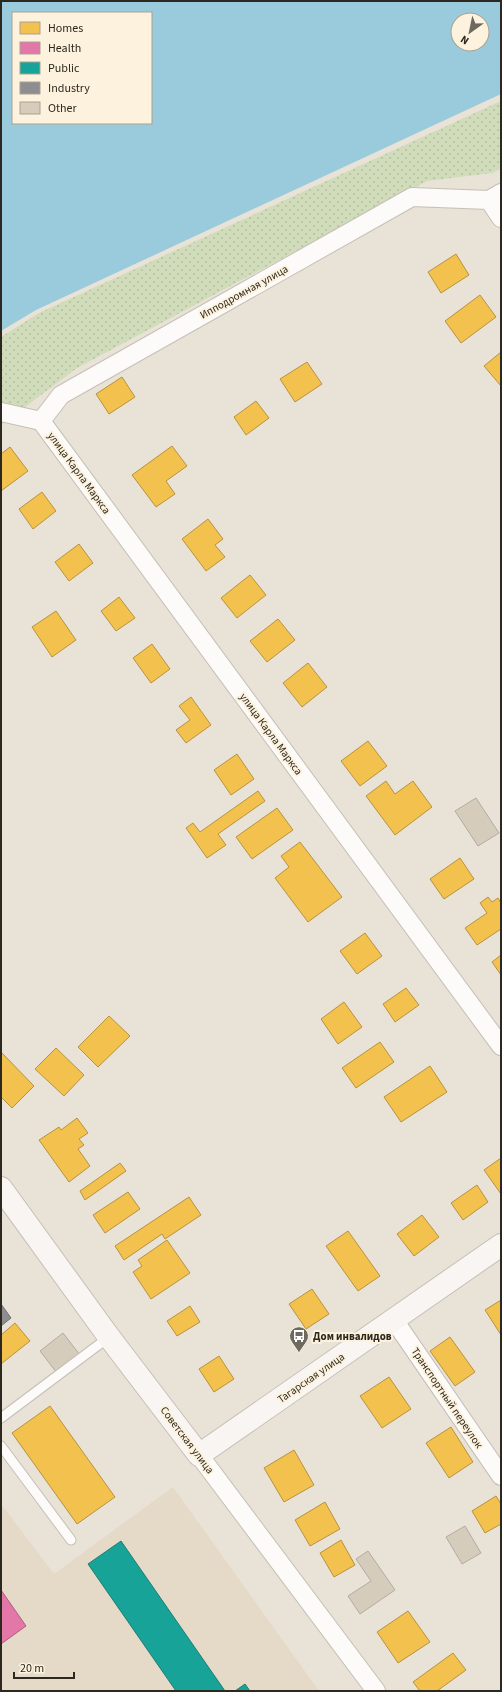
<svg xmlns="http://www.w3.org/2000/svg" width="502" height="1692" viewBox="0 0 502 1692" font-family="'Source Sans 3',sans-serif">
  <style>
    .built { fill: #e5d9c7 }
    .park { fill: url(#park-dots) }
    .water { fill: #99cbdc; fill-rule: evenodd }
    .homes { fill: #f2c14e; stroke: #b79340 }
    .health { fill: #e377a8; stroke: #ac5f7f }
    .public { fill: #17a398; stroke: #1d7e74 }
    .industry { fill: #8d8d92; stroke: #706f70 }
    .building { fill: #d5ccbc; stroke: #b1aca3 }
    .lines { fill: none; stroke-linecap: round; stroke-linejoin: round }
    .lane-casing { stroke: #c5bfb6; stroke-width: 11 }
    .street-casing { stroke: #c5bfb6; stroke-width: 20 }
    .secondary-casing { stroke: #c5bfb6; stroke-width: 24 }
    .lane { stroke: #fcfbf9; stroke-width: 9 }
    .street { stroke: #fcfbf9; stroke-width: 18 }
    .secondary { stroke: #f8f5f2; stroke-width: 22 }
    .labels { text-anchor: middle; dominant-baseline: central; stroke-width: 4; stroke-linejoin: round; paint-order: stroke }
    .street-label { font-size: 11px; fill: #2c2820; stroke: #fdf2dd }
    .poi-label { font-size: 11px; font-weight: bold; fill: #2c2820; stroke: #fdf2dd; text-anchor: start }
  </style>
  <defs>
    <pattern id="park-dots" width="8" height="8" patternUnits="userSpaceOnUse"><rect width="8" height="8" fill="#d0dcba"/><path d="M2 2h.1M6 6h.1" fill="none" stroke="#b3bda0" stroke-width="1.8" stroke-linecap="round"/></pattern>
  </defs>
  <rect width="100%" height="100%" fill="#e9e2d7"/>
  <path class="built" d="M173,1487L319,1691H1V1504L54,1574Z"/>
  <path class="park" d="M501,101V168L492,173L427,181L77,368L1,425V337L39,313Z"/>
  <path class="water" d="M1,1H501V94L36,310L1,331ZM13,13H151V123H13ZM458,20H482V44H458Z"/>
  <path class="homes" d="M456,254L469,275L441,293L428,272Z
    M480,295L496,317L461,343L445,321Z
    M501,352V386L484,366Z
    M307,362L322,384L295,402L280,379Z
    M122,377L135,397L109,414L96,394Z
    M256,401L269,418L246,435L234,417Z
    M172,446L187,466L166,481L175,494L156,507L132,475Z
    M10,447L28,471L1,491V454Z
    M42,492L56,511L33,529L19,509Z
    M208,519L223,539L215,545L225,557L206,571L182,539Z
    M79,544L93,563L69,581L55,562Z
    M250,575L266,595L237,618L221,598Z
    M119,597L135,618L116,631L101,611Z
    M56,611L76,640L52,657L32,627Z
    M278,619L295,640L267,662L250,641Z
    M152,644L170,669L151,683L133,658Z
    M308,663L327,687L302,707L283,683Z
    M191,697L211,725L186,743L176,730L190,720L179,706Z
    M368,741L387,766L360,786L341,761Z
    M237,754L254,779L231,795L214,770Z
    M386,781L395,794L413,781L432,807L395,835L366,796Z
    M258,791L265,801L218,834L226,845L207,858L186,828L193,823L200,832Z
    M277,808L293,830L252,859L236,837Z
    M300,842L342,897L308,922L275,878L289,867L281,856Z
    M460,858L474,879L444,899L430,879Z
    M488,897L492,902L498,898L501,903V929L477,945L465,928L487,913L480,903Z
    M365,933L382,956L357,974L340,951Z
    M501,955V975L492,962Z
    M406,988L419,1005L395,1022L383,1004Z
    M344,1002L362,1027L338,1044L321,1019Z
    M109,1016L130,1036L98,1067L78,1047Z
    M380,1042L394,1062L356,1088L342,1068Z
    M56,1048L84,1075L64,1096L35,1069Z
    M1,1052L34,1086L12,1108L1,1097Z
    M430,1066L447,1092L401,1122L384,1097Z
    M77,1118L88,1133L79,1139L84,1145L78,1149L90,1166L69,1182L39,1140L59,1127L61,1130Z
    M501,1158V1194L484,1170Z
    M120,1163L126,1171L85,1200L80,1191Z
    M477,1185L488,1202L463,1220L451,1203Z
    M128,1192L140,1209L105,1233L93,1215Z
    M189,1197L201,1215L165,1239L162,1234L124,1260L115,1246Z
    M422,1215L439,1237L414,1256L397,1234Z
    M348,1231L380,1276L358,1291L326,1246Z
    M167,1240L190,1273L151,1299L133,1272L142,1266L138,1260Z
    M312,1289L329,1314L306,1329L289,1304Z
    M501,1300V1335L485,1310Z
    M190,1306L200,1322L177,1336L167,1321Z
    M15,1323L30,1341L1,1364V1335Z
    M450,1337L475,1372L455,1386L430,1351Z
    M219,1356L234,1379L214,1392L199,1369Z
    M389,1377L411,1409L382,1428L360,1396Z
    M50,1406L115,1497L77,1524L12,1433Z
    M451,1427L473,1462L449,1478L426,1443Z
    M294,1450L314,1485L284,1502L264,1468Z
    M496,1496L501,1504V1524L485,1533L472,1511Z
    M325,1502L340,1529L310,1546L295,1520Z
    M341,1540L355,1565L334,1577L320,1553Z
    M408,1611L430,1642L398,1663L377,1632Z
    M453,1653L466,1670L437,1691H420L413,1682Z"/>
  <path class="health" d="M1,1590L26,1626L1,1644Z"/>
  <path class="public" d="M121,1541L225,1691H176L88,1564Z
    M245,1684L250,1691H235Z"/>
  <path class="industry" d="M1,1304L11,1318L1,1326Z"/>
  <path class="building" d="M476,798L499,833L478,846L455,811Z
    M63,1333L80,1355L57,1373L40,1351Z
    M465,1526L481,1553L462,1564L446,1537Z
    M368,1551L395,1590L360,1614L348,1596L371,1581L356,1559Z"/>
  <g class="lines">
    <defs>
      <path id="lane" d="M1,1418L109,1337
        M1,1446L71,1540"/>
      <path id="street" d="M489,200L501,218
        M1,412L41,421L61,395L412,197L489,200L501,193
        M41,421L501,1046
        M394,1320L501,1476
        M199,1455L376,1691"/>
      <path id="secondary" d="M1,1188L109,1337L199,1455L501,1245"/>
    </defs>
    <use href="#lane" class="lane-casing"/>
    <use href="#street" class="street-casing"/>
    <use href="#secondary" class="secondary-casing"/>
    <use href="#lane" class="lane"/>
    <use href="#street" class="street"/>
    <use href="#secondary" class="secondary"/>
  </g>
  <defs>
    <symbol id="bus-pin" viewBox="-11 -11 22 30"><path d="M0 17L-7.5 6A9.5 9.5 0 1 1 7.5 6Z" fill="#6e6960" stroke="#fdf2dd"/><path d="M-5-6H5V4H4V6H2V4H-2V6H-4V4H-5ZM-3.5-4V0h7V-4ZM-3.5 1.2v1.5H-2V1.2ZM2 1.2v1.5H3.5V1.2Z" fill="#fff"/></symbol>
  </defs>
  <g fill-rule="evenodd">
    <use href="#bus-pin" x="288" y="1325" width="22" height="30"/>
  </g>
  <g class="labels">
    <g class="street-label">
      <text transform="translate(244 292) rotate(-29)">Ипподромная улица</text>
      <text transform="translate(79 473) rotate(54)">улица Карла Маркса</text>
      <text transform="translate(271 734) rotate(54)">улица Карла Маркса</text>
      <text transform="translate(311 1378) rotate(-35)">Тагарская улица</text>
      <text transform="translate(447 1398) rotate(56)">Транспортный переулок</text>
      <text transform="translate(187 1440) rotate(53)">Советская улица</text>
    </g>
    <g class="poi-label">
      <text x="313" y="1336">Дом инвалидов</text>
    </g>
  </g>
  <rect width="502" height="1692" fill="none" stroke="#2c2820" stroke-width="4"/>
  <rect x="12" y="12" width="140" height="112" fill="#fdf2dd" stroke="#a9a191"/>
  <rect x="20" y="22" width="20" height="12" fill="#f2c14e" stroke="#a9a191"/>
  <text x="48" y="32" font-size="12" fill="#2c2820">Homes</text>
  <rect x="20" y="42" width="20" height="12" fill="#e377a8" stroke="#a9a191"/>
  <text x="48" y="52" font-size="12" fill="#2c2820">Health</text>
  <rect x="20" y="62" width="20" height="12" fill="#17a398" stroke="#a9a191"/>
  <text x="48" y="72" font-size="12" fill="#2c2820">Public</text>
  <rect x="20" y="82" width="20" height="12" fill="#8d8d92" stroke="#a9a191"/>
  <text x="48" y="92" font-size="12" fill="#2c2820">Industry</text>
  <rect x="20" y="102" width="20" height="12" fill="#d5ccbc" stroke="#a9a191"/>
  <text x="48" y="112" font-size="12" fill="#2c2820">Other</text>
  <g transform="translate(470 32) rotate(213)"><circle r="19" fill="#fdf2dd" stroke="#a9a191"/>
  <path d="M0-3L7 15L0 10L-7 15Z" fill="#6e6960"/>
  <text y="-6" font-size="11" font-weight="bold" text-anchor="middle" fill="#2c2820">N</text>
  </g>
  <path d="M14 1672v6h60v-6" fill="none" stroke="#2c2820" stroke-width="2"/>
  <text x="20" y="1672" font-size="12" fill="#2c2820" stroke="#fdf2dd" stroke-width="3" paint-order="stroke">20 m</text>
</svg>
